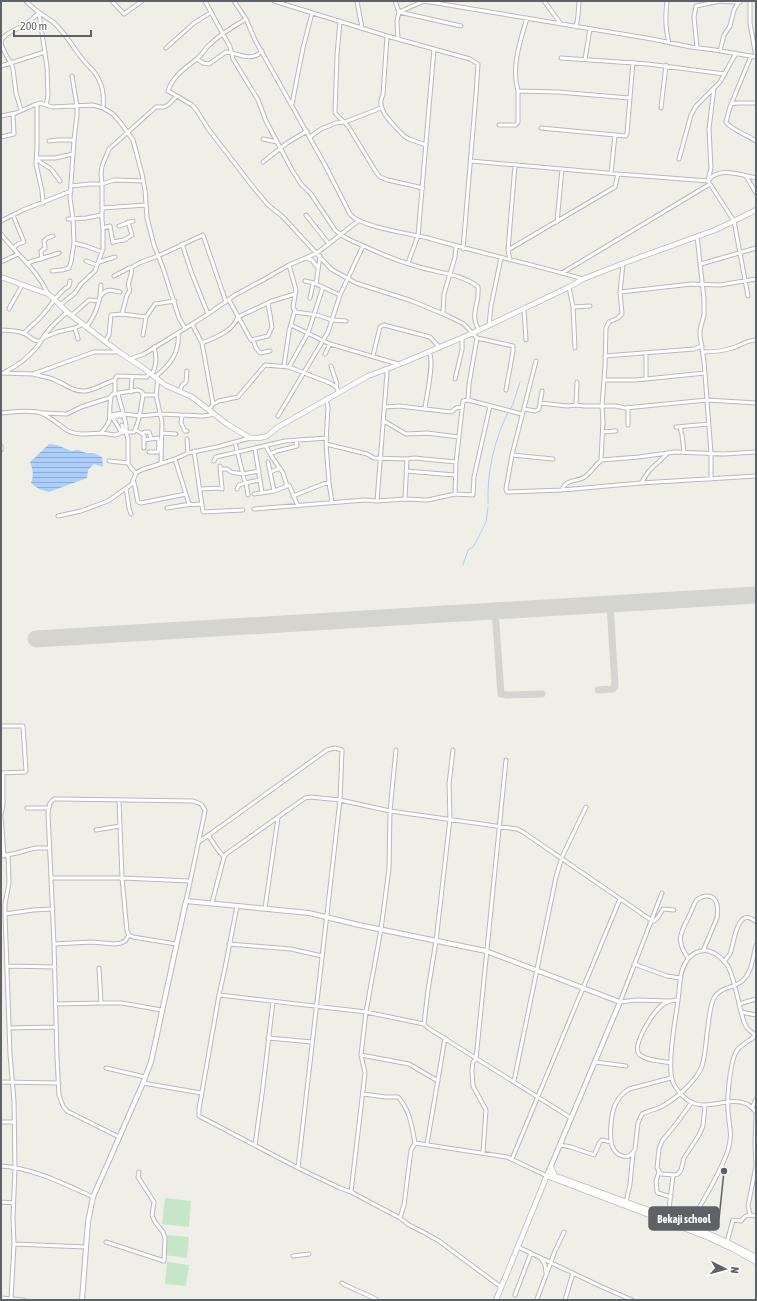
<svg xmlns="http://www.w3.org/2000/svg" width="757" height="1301" viewBox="0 0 757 1301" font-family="'Asap Condensed',sans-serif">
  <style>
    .green { fill: #c5e6c9 }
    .water { fill: url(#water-rules) }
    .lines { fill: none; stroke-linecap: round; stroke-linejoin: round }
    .stream { stroke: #accefb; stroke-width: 1 }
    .taxiway { stroke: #d4d4d0; stroke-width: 7 }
    .runway { stroke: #d4d4d0; stroke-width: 17 }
    .minor-casing { stroke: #b7b8bd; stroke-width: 5 }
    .tertiary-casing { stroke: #b7b8bd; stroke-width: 6 }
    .secondary-casing { stroke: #b8bac0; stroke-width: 6 }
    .minor { stroke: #fff; stroke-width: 3 }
    .tertiary { stroke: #fff; stroke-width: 4 }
    .secondary { stroke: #fff; stroke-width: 4.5 }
    .leader { fill: none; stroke: #5e6166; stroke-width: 1.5 }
    .callout-dot { fill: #5e6166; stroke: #fff; stroke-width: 1.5 }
    .callout { fill: #5e6166; stroke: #5e6166; stroke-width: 1.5 }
    .callout-label { font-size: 11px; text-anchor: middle; font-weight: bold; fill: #fff }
  </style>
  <defs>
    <pattern id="water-rules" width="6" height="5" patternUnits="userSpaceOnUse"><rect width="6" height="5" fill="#accefb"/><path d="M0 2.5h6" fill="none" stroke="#8fabcf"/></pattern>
  </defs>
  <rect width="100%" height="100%" fill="#f0efe7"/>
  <path class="green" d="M165,1198L191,1201L189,1227L162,1224Z
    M167,1235L189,1237L187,1258L165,1255Z
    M167,1262L189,1265L186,1286L165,1284Z"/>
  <path class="water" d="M49,444L57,445L71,451L78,450L86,453H94L102,457L103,467L94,464L88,470L87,478L49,492L39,489L31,483C34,475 33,470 30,462Z"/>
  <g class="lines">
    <path class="stream" d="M510,410L513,404L520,382
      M488,503C487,472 494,441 508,412
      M463,565L468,550L473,547L478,538L486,522L488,508"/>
    <path class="taxiway" d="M495,611L501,694L508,695L542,694
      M598,690L613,689L615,686L610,604"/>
    <path class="runway" d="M36,639L756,595"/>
    <defs>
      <path id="minor" d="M26,1C34,10 43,15 53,22C66,33 73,48 84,61C89,67 96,72 99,80C103,88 104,99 103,108
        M112,1L124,14L142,1
        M205,1L230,47L233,59L258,100L266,121L292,170L301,184L311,194L335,230C343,238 354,242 364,246C383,255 403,263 423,268C440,273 464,275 478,287C480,304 469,314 479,330
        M234,1L246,19L255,40L325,165L350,214C360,227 411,234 428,238C480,253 532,264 583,279
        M274,1L387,36L470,59L478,64L476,94L463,249
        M357,1L362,28
        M395,1L399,12L461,26
        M424,1L652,39L691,47L715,50L756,57
        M544,1L561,24
        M667,1C665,16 665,28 669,43
        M750,1V23L756,57
        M39,13L47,67L48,96L46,105
        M340,21L337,55L335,113L348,126L376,172L380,177L388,180L423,188
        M576,27L578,16L579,1
        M387,36L383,95C374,109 395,126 404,136L409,139L426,145
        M398,38L397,21L399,12L424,1
        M166,48L194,23L210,13
        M697,48L694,17L696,6L720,1L734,2H740
        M720,51L724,35L730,26L734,10L738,3
        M751,56L730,107L726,122C731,130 748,135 756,141
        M561,58L648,64L725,74
        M197,59C201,55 204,51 207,47C218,36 232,27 246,19
        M585,59L590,29
        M1,66L45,52
        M714,88L709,129L711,168L708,181C718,166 741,175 756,178
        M518,91L558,92L629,98
        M177,96L192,105L197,111L209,130L253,187L268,205L282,216L331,269L356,283L412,301L448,316L464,324L477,338L513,346V351L506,390
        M37,104V148L36,164L42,191L43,203
        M292,104L303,48L312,13
        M731,104L738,103H756
        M661,108L666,65
        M21,110L16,93L13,69L11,63L6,55L1,44L2,39L6,35L12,31L24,26L39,13
        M1,116L16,113L34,105L40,103L52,107L93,105L103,108L113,114L120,122L133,140L142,174L145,190L147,218L154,245L163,268L179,318L185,328
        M499,125H516L518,122V91C511,67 520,42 527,18
        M541,128L626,136L627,133L633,62
        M1,137L14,134L13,114
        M310,137L321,129L336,123L345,122L381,108
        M263,139L277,142
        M49,141L58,140H74
        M37,158H55L73,154
        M37,159L40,162L51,169L60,181
        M679,159L691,115L696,106L720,82L736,53
        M471,161L618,174
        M263,162L287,143L307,131
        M611,173L615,135
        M746,176L756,193
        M71,186L90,184H102L114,180L143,181
        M102,208L146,205
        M306,215L329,244
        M68,219L86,218L102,215
        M1,221L23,210L71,191
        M557,222L562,169
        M119,226L133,221
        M103,228L110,226L113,243
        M1,234C17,255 37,269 48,294
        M697,236L704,299V315L700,330V336L704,361L711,453V479
        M113,242L124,240L132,235L128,222
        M74,243L86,246L102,252
        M182,244L192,274L208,314
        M13,248L18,244L24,242L13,215
        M508,250L515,165
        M320,256L316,284L340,295
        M306,258L312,260L318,268
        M42,259L41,251L45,248L44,241L47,238L53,236
        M510,260L508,250L615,187L618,174L708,181L734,221L748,296
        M86,261L97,265
        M1,262L18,254
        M99,262L115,257
        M27,263L59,253
        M408,263L418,236L434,49
        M623,264L620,292L622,314L618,318L609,322L606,328L605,366L602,406L603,421L601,460L639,457L675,452L724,454L756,452
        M701,264L756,248
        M289,265L296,290L293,307L295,312L317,315L332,320L346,321
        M52,271L62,270L69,268L71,262L74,243L73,219L70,198L74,140L77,115V106L72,76
        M562,273L710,184
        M114,276L129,268H131L139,263L158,256L203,235L226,302
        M305,281L314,283
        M569,287L573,307L575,348
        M620,292L692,284L720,285L756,279
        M100,297C106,288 110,290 120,292
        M310,298L313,283
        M229,300L251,340L268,336L272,327L268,303
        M60,305L75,293L81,284L95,271L103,249V228L102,220V184L101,174L102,166L109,149L156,107H164L168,105L177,96L168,91C172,77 186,67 197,59L203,63L209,64L226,52C239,53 251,63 262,51
        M573,307L590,306
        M9,309C13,300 19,293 22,284
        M524,310L526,340
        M122,314L127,295L130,290C125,281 134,276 131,268
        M443,314L444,294L455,257L456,247
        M72,315L89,300L99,301
        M192,324L202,343L213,404
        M291,325L330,344L398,364
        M489,325L491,306L501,258
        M87,326C96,315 101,299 101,285
        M75,328L78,339
        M1,330C6,330 19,331 23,333C30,335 32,342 40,341
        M24,333C31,326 39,320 45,312C53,303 58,292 69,286L70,281
        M143,335L146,317L155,304L175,301
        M43,338L57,332L75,328L83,324
        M253,340L256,348L260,353L270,351
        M105,341L109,335L111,315L122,314L146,317
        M202,343C216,337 232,332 238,317L272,301L295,294
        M429,352C435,362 426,396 425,409L451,412L456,408L462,407
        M703,352C713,352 723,351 732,348C740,346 747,340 756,340
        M325,354L330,344
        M373,356L380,327L384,325L430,337L440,348
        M605,356L694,349L702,346
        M130,359L144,354L178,333L208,314L235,295L263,280L289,265L317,253L358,221
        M536,361L512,455L506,489L507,492L562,490L641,483L756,476
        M284,366L289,331L295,310
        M331,366L337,384L336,387
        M289,367L308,333L323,287
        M5,372C17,366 28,358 37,347C41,342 43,336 47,332C53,324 61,318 67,312
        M1,373L33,374L94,352H117
        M33,374C41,376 48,377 55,380C65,384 73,392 85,391C95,390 105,383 115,380
        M152,374C157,365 157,357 154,347
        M155,377C170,365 180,353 178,333
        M158,379L156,395L162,422L161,463
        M455,379L462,350V338
        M646,379V353
        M604,380H636L705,373
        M180,391L182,385L186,382L187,371
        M131,392L132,377
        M115,394V379L117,376L147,377L149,372
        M118,394C120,404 128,424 126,432H134C140,421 141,407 143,395H156
        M326,399L328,407L326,444L367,454L374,458L407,459L414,458L456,462
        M468,400L469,384L477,338
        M540,403L567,406L576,405L585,406H616L625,408L707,400L756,403
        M576,405L577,382
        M385,407L399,406L425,409
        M524,409L535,411L539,409L542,391
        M209,410L213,404L219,401L238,397L265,365L289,367L330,383L336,387L339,392
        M1,413C12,412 31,409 41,413C50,417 57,423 65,429C75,436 89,434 101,433C112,420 109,422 110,406C110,402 111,399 111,396
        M42,413L67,414L81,407L109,398L113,394L138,390L142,392L143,395
        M123,413L111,415L120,430L126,432L128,439V463L131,468L136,473
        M124,414L140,416L161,414L203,416L210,415L213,413
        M182,415L181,423L185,431H187
        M278,416L328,332L340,295L363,246
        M112,418L118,416H124
        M384,421L406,434L427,433L459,437
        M122,425L124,432
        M628,425V407
        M676,427L709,424
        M680,427L682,435L684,452
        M136,430L144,435V448
        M603,432L616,431
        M101,433L115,435L123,432
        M143,433L145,432H149L151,438
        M162,433L176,434
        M187,439L188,453
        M144,440L158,438L159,445L158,452H149
        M235,442L245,483
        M326,444L329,483L332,502
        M1,446V450
        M266,446L270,454L283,473L287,486L289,485L298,506
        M255,449L262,493
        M194,451L203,512L243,510
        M270,454L277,451L297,446L296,440
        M512,455L553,459
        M175,459L189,504
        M109,461L128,463
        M214,461L216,457L285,441L327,438
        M220,466L222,489
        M220,469H227L231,472L243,474L259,471
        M406,471L455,475
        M270,472L280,468
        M133,480C136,487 136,495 138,502L141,503L186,494
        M246,482L248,495
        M641,483L649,471L668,453
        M126,488L129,508L131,514
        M200,489L222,488
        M237,489L239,485L245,483L260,480
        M562,490C566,479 575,482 583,478C591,474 595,464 602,460
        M274,491L287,486
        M254,494L274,491L268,462
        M455,494L456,462L463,401L468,400L522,414
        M293,496L323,484L329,483
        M405,499L407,459
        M377,501L387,373L386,369
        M167,508L185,505L202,504
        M254,509L365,500L377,501L405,499L428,500L455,494L473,495L474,477L490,406
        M58,516L81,511L108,501L132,484L136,473L141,470L175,459L188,453L217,447L250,438
        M1,726H23L26,771L25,772L1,773
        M3,773V804L1,815L4,856
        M119,800L122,878L127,931L129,935L133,937L176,944
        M27,808H48
        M96,830L120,826
        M208,835L218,850L224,857
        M199,842L327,750L335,748L342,750L340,800L298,1168
        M8,855L9,883L5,904V914L10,1054L14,1101L15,1168L13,1218L14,1244L11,1299
        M1,856L17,853L35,848H49
        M51,878H122L190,881
        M662,893L620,1002L636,1000L670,1001
        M212,903L224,857L226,854L305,798L310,797L340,800L390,811L517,829L523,832L651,920
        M237,906L225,968L219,995L199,1109V1116L298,1168L340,1188L351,1192L400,1218L404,1205L411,1150L415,1143L507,1157L547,1176
        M265,908L278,818
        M5,914L33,910L53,909
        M650,923C659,919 658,916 663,909L674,910
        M54,944L92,942L114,944L121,943L125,941L129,935
        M229,944L291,949L322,956
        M688,958C674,938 682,932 691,912C693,908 694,902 698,899C701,897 704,896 707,896C719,896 718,910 717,918L703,951
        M724,962C726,959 728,956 730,954C734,944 737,904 756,922
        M634,964L667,976L681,978
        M7,966L55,967
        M99,968L101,1003
        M219,995L366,1012L424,1024L428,1028L571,1118
        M56,1004L101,1003H122L161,1010
        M739,1004L756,999
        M741,1012L756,1015
        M424,1024L428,990L436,941L450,819L449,784L453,750
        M9,1028L56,1027
        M756,1036L747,1028L744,1022C738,1004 736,983 728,966C724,960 716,953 709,951C700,949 690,954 686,962C679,972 680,988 678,1000C675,1023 669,1050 671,1073C671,1080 674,1086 679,1092C701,1119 724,1094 747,1104C751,1106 753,1109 756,1112
        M268,1038L312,1042
        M361,1055L409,1064L438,1081
        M595,1062L626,1066
        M671,1063C662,1061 647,1061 640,1055C630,1047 653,1013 661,1006C666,1002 672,1000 678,1000
        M106,1068L145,1077
        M671,1078L629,1089C623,1093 619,1097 616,1103C611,1112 609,1136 612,1146C616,1156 629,1162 635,1149L638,1123L642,1114C649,1110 657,1110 664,1105C677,1098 697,1080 702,1066C705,1056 706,1044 707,1033C709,1022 709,1008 714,998C721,986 733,989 742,981C752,973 753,957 756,945
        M514,1081L556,877L562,857L586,807
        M1,1082L58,1083
        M143,1083L201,1093
        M363,1094L385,1097H398C410,1110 412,1127 415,1143
        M692,1102L676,1124L662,1141L659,1149L657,1168L661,1174L674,1175L678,1174L681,1170L684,1158L699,1135L703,1126L705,1105
        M752,1108L756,1099
        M756,1114L755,1144L756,1165
        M1,1122H14
        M119,1137L67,1111L63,1106L59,1095L57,1058L54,944L48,813L50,803L54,799H61L193,801L201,804L205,810L204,816L186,901
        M427,1144L445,1038
        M255,1145L263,1087L273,1001
        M560,1145L571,1147L594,1155L600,1142L602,1140L611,1142
        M483,1153L486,1110L473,1086L472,1070L473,1062L476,1059L506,760
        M512,1159L620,899
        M1,1166C33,1168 64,1184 93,1197
        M659,1172L656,1181L657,1192L658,1193L671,1197
        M351,1192L365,1073L361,1055L366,1012L381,929L389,869L390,811L396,750
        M1,1202L13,1203
        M626,1202L630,1184L633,1153
        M750,1214L748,1206L756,1166
        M400,1218L409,1225L423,1232
        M668,1218L673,1175
        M688,1229C700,1203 719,1178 728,1150C733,1133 729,1128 728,1111C727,1098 730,1058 738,1049C743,1044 750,1040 755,1036
        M425,1233L439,1241L501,1287
        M106,1242L164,1261L165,1238L163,1232L155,1222L152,1215L154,1202L138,1177L139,1172
        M727,1242L733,1220L741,1221C746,1214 748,1215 756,1216
        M14,1244L85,1247
        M518,1247L600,1286L632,1300
        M293,1256L309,1254
        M541,1258L545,1265L546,1273
        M342,1283C353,1290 366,1293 377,1300
        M515,1295L531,1253
        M1,1298L24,1300
        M537,1299L555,1251L564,1232
        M565,1300L573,1273"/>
      <path id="tertiary" d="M82,1300L88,1222L93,1197L143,1083L151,1062L186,901L309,913L359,925L486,951L620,1002L548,1173"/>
      <path id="secondary" d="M1,277L48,294L54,299L67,312L119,352L142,367L165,385L192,397L227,424L250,438H259L267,436L278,427L368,376L400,364L473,333L569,287L583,279L624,263L715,230L734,221L756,210
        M551,1167L555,1176
        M547,1176L707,1237L733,1249L756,1262
        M496,1300L548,1173L689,1225L727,1242L756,1257"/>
    </defs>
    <use href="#minor" class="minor-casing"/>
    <use href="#tertiary" class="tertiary-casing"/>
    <use href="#secondary" class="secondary-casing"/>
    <use href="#minor" class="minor"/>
    <use href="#tertiary" class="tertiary"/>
    <use href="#secondary" class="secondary"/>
  </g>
  <path class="leader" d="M724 1171L719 1219"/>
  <circle class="callout-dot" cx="724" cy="1171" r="4"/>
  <rect class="callout" x="649" y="1207" width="70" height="23" rx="4"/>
  <g class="callout-label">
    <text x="684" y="1223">Bekaji school</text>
  </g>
  <rect width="757" height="1301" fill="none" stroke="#5e6166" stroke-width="4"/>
  <g transform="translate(725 1269) rotate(96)" stroke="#ffffff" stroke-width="3" paint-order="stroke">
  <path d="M0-3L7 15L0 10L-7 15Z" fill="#5e6166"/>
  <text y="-6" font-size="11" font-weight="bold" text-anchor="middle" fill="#5e6166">N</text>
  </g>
  <path d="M14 30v6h77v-6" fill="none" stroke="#5e6166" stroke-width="2"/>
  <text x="20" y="30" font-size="12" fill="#5e6166" stroke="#ffffff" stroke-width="3" paint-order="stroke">200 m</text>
</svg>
